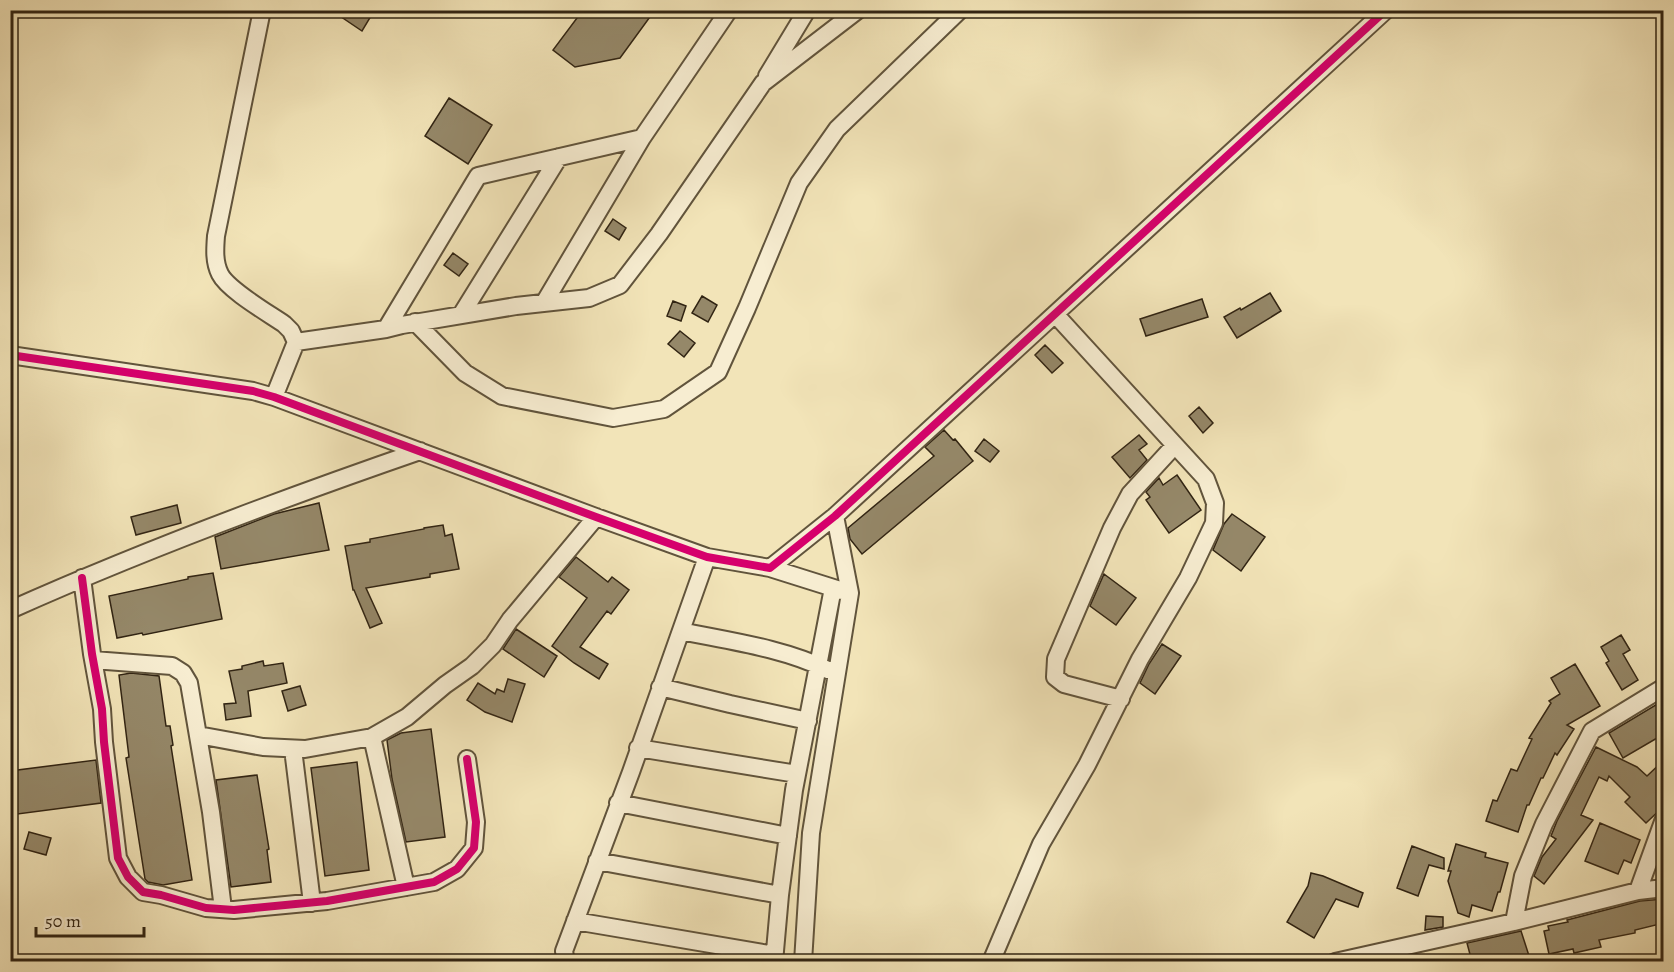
<svg xmlns="http://www.w3.org/2000/svg" width="1674" height="972" viewBox="0 0 1674 972" font-family="Alegreya,serif">
  <style>
    .building { fill: #958869; stroke: #312413; stroke-width: 1.5 }
    .lines { fill: none; stroke-linecap: round; stroke-linejoin: round }
    .minor-casing { stroke: #61543c; stroke-width: 20 }
    .minor { stroke: #f7edd1; stroke-width: 16 }
    .cycleway-casing { stroke: #f7edd1; stroke-width: 11 }
    .cycleway { stroke: #d6006c; stroke-width: 8 }
  </style>
  <rect width="100%" height="100%" fill="#f2e4b8"/>
  <filter id="stains"><feTurbulence type="fractalNoise" baseFrequency=".00333" numOctaves="4"/><feColorMatrix values="0 0 0 0 .2 0 0 0 0 .09 0 0 0 0 .02 0 0 0 .5 -.17"/></filter>
  <radialGradient id="worn" r=".72"><stop offset=".6" stop-color="#630" stop-opacity="0"/><stop offset="1" stop-color="#630" stop-opacity=".3"/></radialGradient>
  <path class="building" d="M331,10H362L371,16L362,31Z
    M583,10H655L620,58L575,67L553,50Z
    M449,98L492,125L468,164L425,136Z
    M613,219L626,228L619,240L605,231Z
    M453,253L468,264L459,276L444,265Z
    M1270,293L1281,311L1237,338L1224,317L1240,308L1241,310Z
    M702,296L717,305L708,322L692,313Z
    M1202,299L1208,317L1146,336L1140,319Z
    M673,301L686,306L681,321L667,316Z
    M680,331L695,343L684,357L668,344Z
    M1045,345L1063,363L1052,373L1035,355Z
    M1199,407L1213,423L1203,433L1189,416Z
    M944,430L953,440L955,439L973,461L862,554L850,539L848,528L934,456L925,447Z
    M1139,435L1147,444L1139,450L1147,460L1130,478L1112,457Z
    M984,439L999,451L990,462L975,451Z
    M1177,475L1201,510L1169,533L1146,500L1150,497L1146,492L1159,478L1163,485Z
    M319,503L329,550L221,569L215,537L274,514Z
    M177,505L181,523L136,535L131,517Z
    M1232,514L1265,537L1241,571L1213,550L1224,524Z
    M443,525L445,536L452,534L459,569L430,574V577L366,588L382,623L370,628L354,590H353L345,546L370,542V539L424,529V528Z
    M576,557L608,582L612,577L629,590L611,614L607,611L580,647L608,664L599,679L574,663L552,646L587,598L559,577Z
    M213,573L222,619L143,635L142,633L117,638L109,596L188,579V577Z
    M1104,574L1136,598L1116,625L1090,606Z
    M516,629L557,656L544,677L503,649Z
    M1621,635L1630,650L1623,654L1638,680L1622,690L1606,663L1609,661L1601,647Z
    M1162,644L1181,656L1155,694L1140,683L1149,664Z
    M263,661L264,666L283,663L287,683L248,691L251,716L226,720L224,704L236,703L229,671L242,669V666Z
    M1575,664L1600,706L1567,725L1574,729L1557,755L1555,753L1543,778H1541L1529,805H1527L1518,832L1486,821L1493,800L1497,801L1511,769L1517,771L1532,739L1529,738L1551,703L1549,701L1560,694L1551,678Z
    M131,673L159,676L166,726H170L173,745L171,746L192,880L163,885L148,882L145,879L126,758L129,757L119,675Z
    M508,679L525,684L512,722L485,712L467,700L478,683L495,694L497,689L504,692Z
    M300,686L306,705L288,711L282,691Z
    M1664,700V734L1623,758L1609,733Z
    M431,729L445,837L406,842L392,779L387,740L401,733Z
    M1596,747L1637,767L1647,776L1664,760V806L1646,823L1625,802L1630,797L1609,776L1607,781L1599,777L1581,815L1593,820L1544,884L1534,876L1542,857L1556,839L1551,836L1557,821Z
    M96,760L101,803L10,815V771Z
    M357,762L369,870L325,876L311,768Z
    M257,775L269,849L267,850L271,882L231,887L216,780Z
    M1600,823L1640,840L1631,863L1624,860L1618,874L1585,861Z
    M29,832L51,838L46,855L24,849Z
    M1456,844L1486,853L1485,857L1508,863L1500,892H1498L1492,911L1472,905L1469,917L1458,913L1448,881L1451,871H1448Z
    M1412,846L1444,858V869L1429,865L1418,896L1397,888Z
    M1311,873L1323,876L1363,893L1358,907L1336,899L1314,938L1287,922L1308,886Z
    M1664,899V923L1635,930V933L1599,940L1601,947L1574,953L1573,949L1549,954L1544,931L1549,930L1548,926L1568,922L1567,920L1640,901Z
    M1426,916L1443,917V927L1425,930Z
    M1521,931L1531,962H1472L1467,943Z"/>
  <g class="lines">
    <defs>
      <path id="minor" d="M262,10L216,236C215,249 214,262 220,274C228,290 268,313 284,324L291,331L296,342L274,397
        M767,76L807,10
        M544,303L642,138L729,10
        M461,315L559,157
        M415,322L465,373L502,396L613,418L664,409L718,372L747,308L799,183L837,129L960,10
        M386,329L478,176L642,138
        M296,342L386,329L402,325L516,306L589,298L620,285L659,234L763,83L858,10
        M10,355L253,391L274,397L596,517L707,557L770,568L835,516L1386,10
        M770,568L843,591
        M82,578L92,654L102,709L104,742L118,858L128,877L143,892L161,895L206,908L234,910L327,901L434,882L457,869L474,848L476,822L467,759
        M10,610C144,550 281,499 420,451
        M681,631C729,641 783,648 828,670
        M93,660L172,666L183,673L189,683L211,812L223,909
        M660,687L730,704L808,721
        M1121,699L1064,684L1055,677L1056,659L1112,528L1130,494L1175,445
        M198,735L263,747L305,749L372,737L407,717L445,685L472,666L493,645L510,620L596,517
        M372,737L406,887
        M638,748L797,774
        M293,749L312,903
        M618,803L788,836
        M597,861L780,895
        M1638,891L1664,819
        M575,921L775,955
        M1514,922L1523,876L1544,824L1592,731L1664,687
        M566,962L564,951L631,772L707,557
        M774,962L780,895L794,790L833,588
        M803,962L811,833L850,593L835,516
        M991,962L1041,844L1087,765L1140,659L1188,578L1214,523L1215,503L1206,479L1055,314
        M1335,962L1514,922L1638,891L1664,888"/>
    </defs>
    <use href="#minor" class="minor-casing"/>
    <use href="#minor" class="minor"/>
    <defs>
      <path id="cycleway" d="M10,355L253,391L274,397L596,517L707,557L770,568L835,516L1386,10
        M82,578L92,654L102,709L104,742L118,858L128,877L143,892L161,895L206,908L234,910L327,901L434,882L457,869L474,848L476,822L467,759"/>
    </defs>
    <use href="#cycleway" class="cycleway-casing"/>
    <use href="#cycleway" class="cycleway"/>
  </g>
  <rect width="1674" height="972" fill="none" stroke="#f2e4b8" stroke-width="36"/>
  <rect x="12" y="12" width="1650" height="948" fill="none" stroke="#312413" stroke-width="3"/>
  <rect x="18" y="18" width="1638" height="936" fill="none" stroke="#312413" stroke-width="1.5"/>
  <path d="M36 927v9h108v-9" fill="none" stroke="#312413" stroke-width="3"/>
  <text x="45" y="927" font-size="18" fill="#312413" stroke="#f7edd1" stroke-width="4.5" paint-order="stroke">50 m</text>
  <rect width="100%" height="100%" filter="url(#stains)"/>
  <rect width="100%" height="100%" fill="url(#worn)"/>
</svg>
